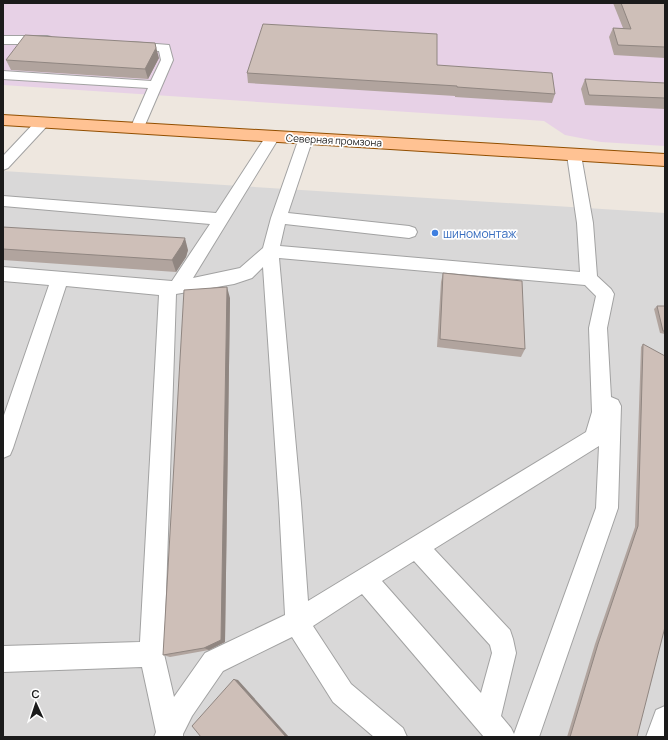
<svg xmlns="http://www.w3.org/2000/svg" width="668" height="740" viewBox="0 0 668 740" font-family="Manrope,sans-serif">
  <style>
    .residential { fill: #d9d8d8 }
    .industrial { fill: #e7d1e6 }
    .lines { fill: none; stroke-linecap: round; stroke-linejoin: round }
    .minor-casing { stroke: #a2a2a2; stroke-width: 2 }
    .major-casing { stroke: #924f00; stroke-width: 2 }
    .minor { fill: #fff; fill-rule: evenodd }
    .major { fill: #ffc293; fill-rule: evenodd }
    .wall { fill: #b1a49e }
    .shaded-wall { fill: #908681 }
    .building { fill: #cebfb8; stroke: #908681 }
    .shop-dot { fill: #3f7fe0; stroke: #fff; stroke-width: 1.5 }
    .labels { text-anchor: middle; dominant-baseline: central; stroke-width: 3.5; stroke-linejoin: round; paint-order: stroke }
    .far-street-label { font-size: 10px; fill: #1b1b1b; stroke: #fff }
    .shop-label { font-size: 12px; fill: #366cbe; stroke: #fff; text-anchor: start }
  </style>
  <rect width="100%" height="100%" fill="#eee7df"/>
  <path class="residential" d="M3,171L665,213V737H3Z"/>
  <path class="industrial" d="M3,3H665V146L601,142L565,135L544,121L3,85Z"/>
  <g class="lines">
    <defs>
      <path id="minor" d="M3,36H47L51,37L53,40L51,43L47,44H3Z
        M131,42L169,45L173,60L142,132L137,133L132,132L130,129L148,88L3,79V71L151,81L161,60L159,51L127,49L125,46L127,43Z
        M42,119L47,120L49,123L47,126L8,168L3,170V156L37,120Z
        M273,132L278,133L280,136L193,278L240,268L263,248L271,218L299,138L301,135L306,133L311,135L313,138L288,213L409,226L415,228L417,232L415,236L409,238L285,224L280,246L580,272L577,223L567,155L569,152L574,150L579,152L581,155L593,223L597,276L611,289L614,294L607,328L611,397L618,400L621,406L618,508L539,737H484L362,594L313,626L351,684L403,728L407,737H374L333,702L292,637L223,671L192,716L183,734V737H154L156,732L142,667L3,672V646L140,642L159,295L66,286L13,448L10,455L3,458V418L49,285L3,281V267L172,281L210,224L3,206V196L216,213L268,133ZM279,258L585,285L596,296L589,328L592,412L586,432L308,601L301,503ZM263,267L279,503L285,615L205,653L174,697L164,654L176,294L234,284L252,278ZM599,446L596,508L514,734L511,728L501,716L516,653L513,639L510,630L434,549ZM414,561L490,645L492,653L481,693L382,581Z
        M665,706V737H646L656,710Z"/>
      <path id="major" d="M3,115L665,154V166L3,125Z"/>
    </defs>
    <use href="#minor" class="minor-casing"/>
    <use href="#major" class="major-casing"/>
    <use href="#minor" class="minor"/>
    <use href="#major" class="major"/>
  </g>
  <path class="wall" d="M613,3H665V58L614,55L609,37L613,28H623Z
    M159,58L148,79L11,70L6,60Z
    M437,65L555,94L552,103L455,97V96L248,83L247,73Z
    M585,79L665,83V109L585,105L581,89Z
    M3,227L188,250L186,257L176,272L3,260Z
    M443,273L525,349L521,357L437,347L441,282Z
    M230,298L225,642L209,650L170,657L163,655Z
    M657,306H665V334L660,333L654,309Z
    M643,344L637,737H567L595,644L635,527L641,347Z"/>
  <path class="shaded-wall" d="M155,43L159,58L148,79L145,69Z
    M185,238L188,250L186,257L176,272L172,260Z
    M227,287L230,298L225,642L209,650L204,648Z
    M234,679L238,680L289,737H286Z"/>
  <path class="building" d="M621,3H665V47L618,45L613,28L631,29Z
    M263,24L437,34V65L552,73L555,94L457,87V86L247,73Z
    M25,35L155,43L156,48L145,69L6,60Z
    M585,79L665,83V98L589,95Z
    M3,227L185,238L182,245L172,260L3,249Z
    M443,273L522,281L525,349L440,339Z
    M227,287L221,640L204,648L163,655L184,290Z
    M657,306H665V331H663Z
    M643,344L665,356V627L637,737H570L598,644L638,526Z
    M234,679L286,737H201L192,726Z"/>
  <circle class="shop-dot" cx="435" cy="233" r="4"/>
  <g class="labels">
    <g class="far-street-label">
      <text transform="translate(334 140) rotate(3)">Северная промзона</text>
    </g>
    <g class="shop-label">
      <text x="443" y="233">шиномонтаж</text>
    </g>
  </g>
  <rect width="668" height="740" fill="none" stroke="#1b1b1b" stroke-width="8"/>
  <g transform="translate(36 704) rotate(357)" stroke="#ffffff" stroke-width="3" paint-order="stroke">
  <path d="M0-3L7 15L0 10L-7 15Z" fill="#1b1b1b"/>
  <text y="-6" font-size="11" font-weight="bold" text-anchor="middle" fill="#1b1b1b">С</text>
  </g>
</svg>
